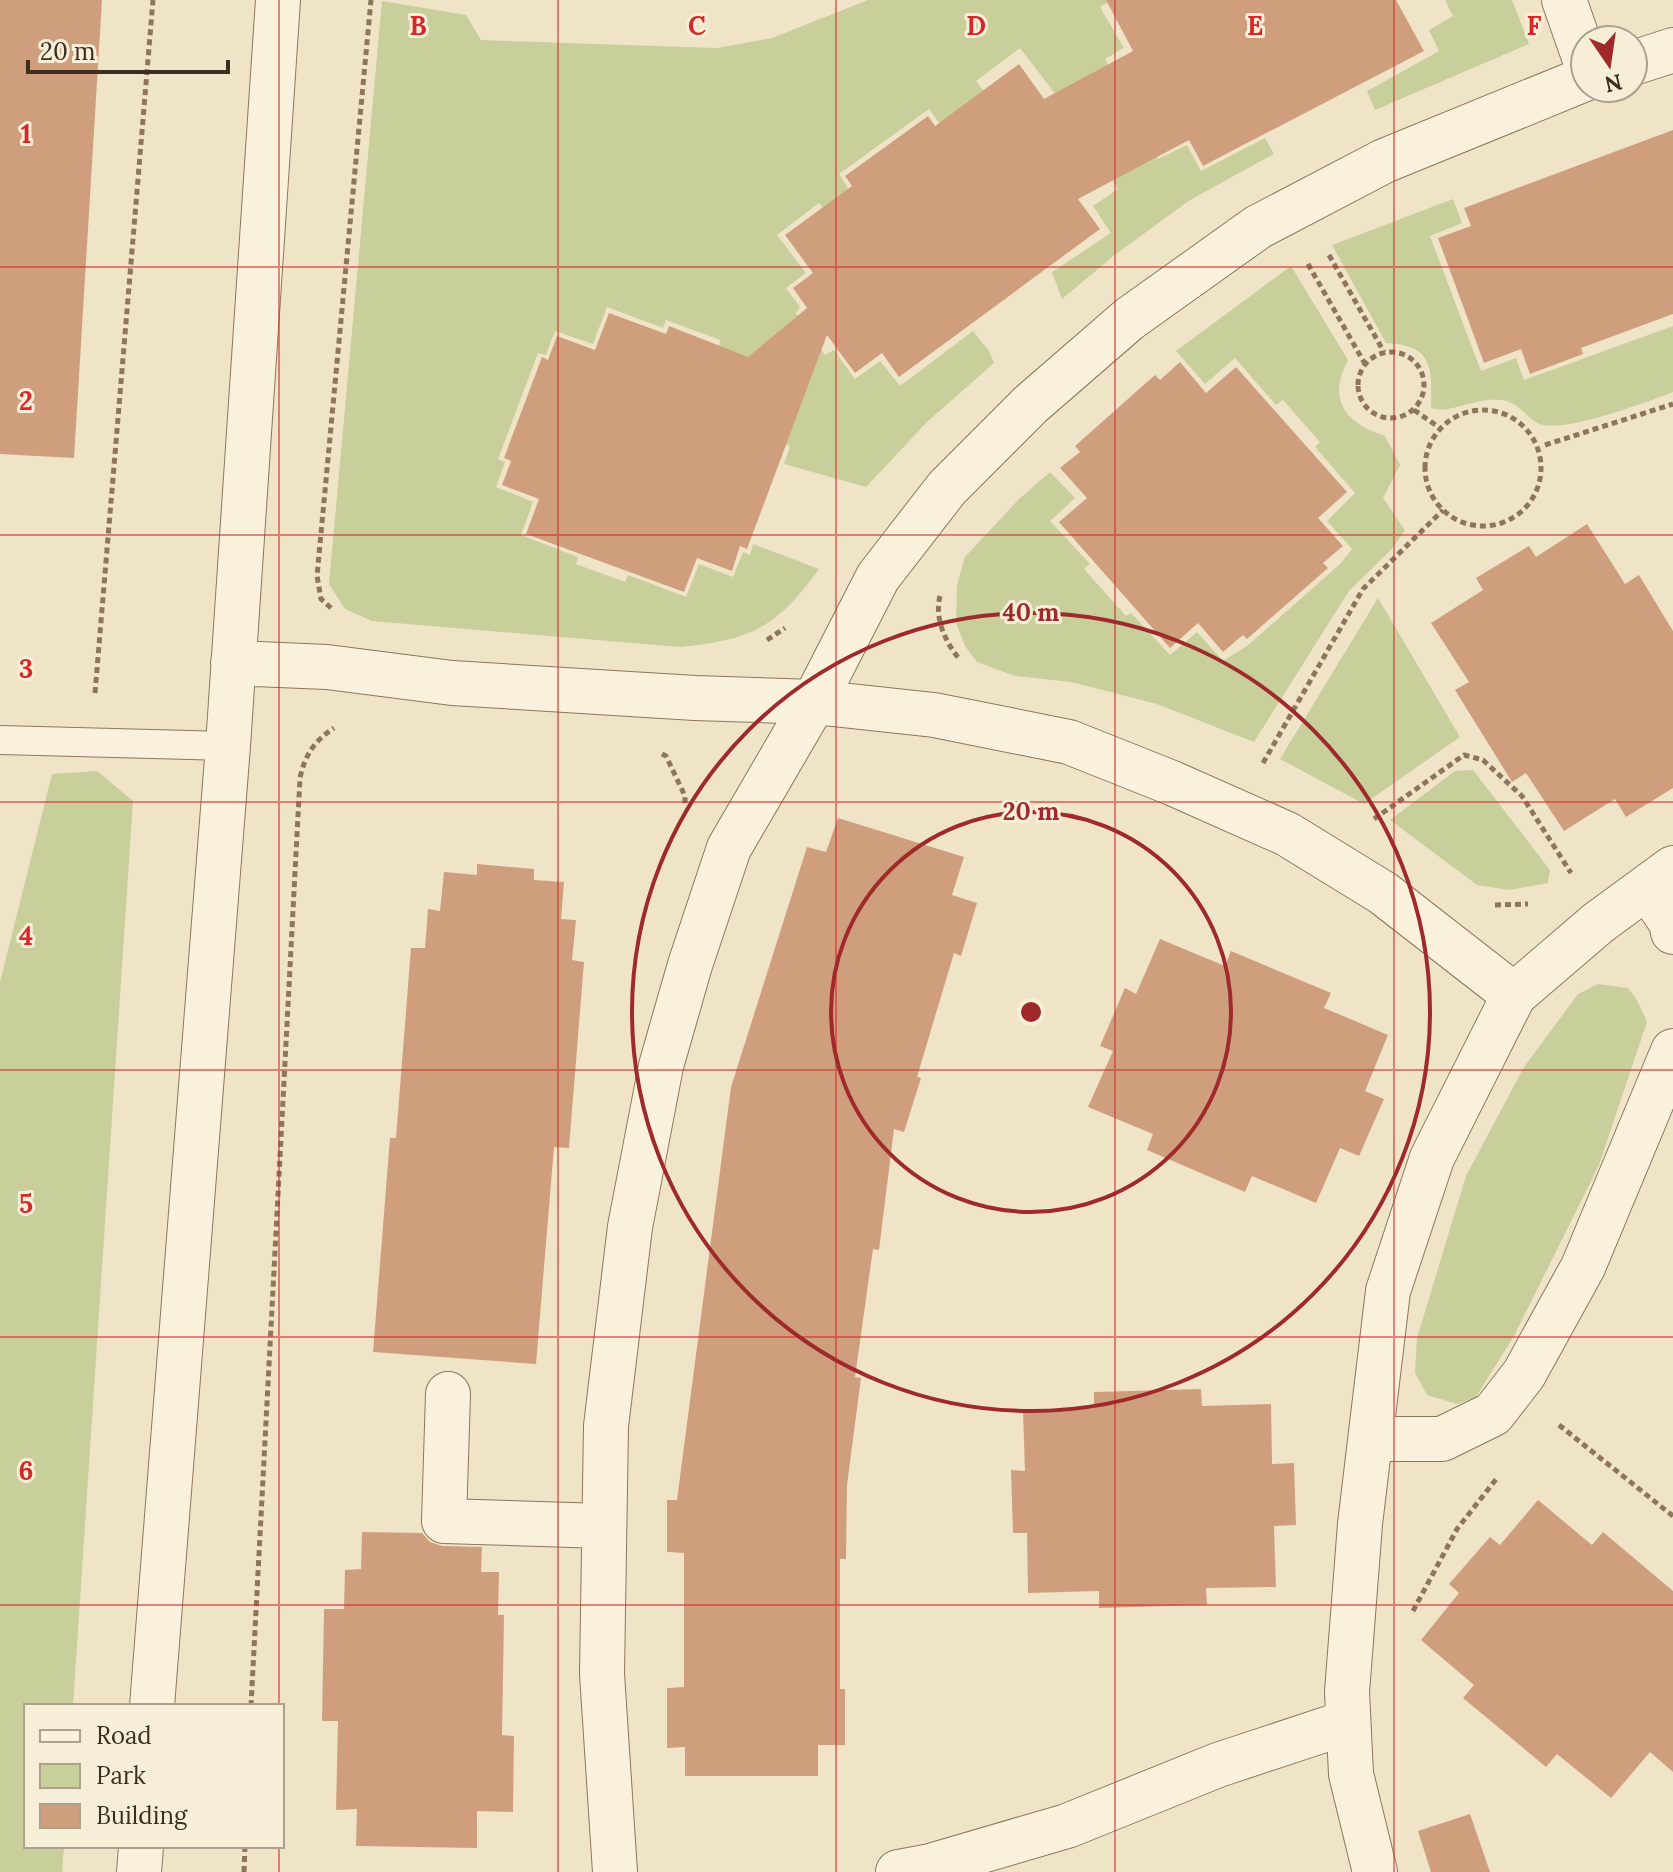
<svg xmlns="http://www.w3.org/2000/svg" width="1673" height="1872" viewBox="0 0 1673 1872" font-family="Lora,serif">
  <style>
    .green { fill: #c9cf9b }
    .building { fill: #cf9f7d }
    .lines { fill: none; stroke-linecap: round; stroke-linejoin: round }
    .service-casing { stroke: #8d765c; stroke-width: 30 }
    .minor-casing { stroke: #8d765c; stroke-width: 46 }
    .path { stroke: #8d765c; stroke-width: 5; stroke-dasharray: 6 4; stroke-linecap: butt }
    .service { stroke: #faf1dc; stroke-width: 28 }
    .minor { stroke: #faf1dc; stroke-width: 44 }
    .grid { fill: none; stroke: #d62828; stroke-width: 2; stroke-opacity: 0.55 }
    .ring { fill: none; stroke: #9e2a2b; stroke-width: 4 }
    .grid-label { font-size: 26px; text-anchor: middle; font-weight: bold; fill: #d62828; stroke: #f7eed8; stroke-width: 6; stroke-linejoin: round; paint-order: stroke }
    .centre { fill: #9e2a2b; stroke: #f7eed8; stroke-width: 4 }
    .ring-label { font-size: 24px; text-anchor: middle; font-weight: bold; fill: #9e2a2b; stroke: #f7eed8; stroke-width: 6; stroke-linejoin: round; paint-order: stroke }
  </style>
  <rect width="100%" height="100%" fill="#f0e4c8"/>
  <path class="green" d="M868,0H1113L1100,7L1124,48L1105,59L1158,159L1187,145L1201,171L1265,138L1274,154L1190,200L1116,254L1062,299L1052,272L1111,233L1093,206L1118,189L1053,91L1020,48L976,81L989,98L945,131L929,109L839,174L855,199L830,218L819,203L777,235L806,273L786,288L800,307L796,313L825,355L834,350L855,379L880,361L900,386L973,331L989,351L994,363L927,422L866,487L784,464L790,446L783,443L719,348L720,340L666,320L663,328L607,307L593,344L555,331L546,355L538,353L498,459L505,462L496,487L533,502L521,535L578,557L576,564L625,582L628,575L686,597L699,564L733,577L743,552L750,555L753,544L819,569C777,627 752,640 680,647L372,621L345,609L329,584L382,1L466,15L481,40L717,48L772,38Z
    M1445,0H1512L1529,44L1375,110L1367,91L1439,51L1429,30L1453,16Z
    M1453,199L1462,223L1430,236L1481,371L1516,358L1524,380L1673,326V392C1645,403 1569,431 1543,425C1529,422 1521,403 1502,400C1479,396 1448,415 1431,408C1432,367 1433,345 1386,343L1332,245Z
    M1291,266L1348,360C1327,400 1345,423 1385,436L1400,465L1383,498L1405,530L1392,549L1349,591L1254,742L1157,704L1071,682L1015,676L977,662L965,646L956,623L957,585L965,557L1019,499L1050,472L1075,498L1050,521L1090,564L1084,569L1126,616L1131,613L1170,655L1197,632L1223,661L1247,646L1340,564L1352,549L1327,521L1355,493L1315,447L1320,442L1283,400L1276,405L1235,358L1205,384L1176,351Z
    M1378,598L1460,737L1364,804L1280,759Z
    M1473,770L1550,870L1548,883L1509,890L1477,885L1390,820L1455,771Z
    M97,771L133,801L73,1706H26V1846H64L62,1872H0V982L52,774Z
    M1598,984L1628,988L1637,1000L1647,1022L1599,1165L1514,1336L1476,1397L1457,1404L1427,1395L1415,1373L1417,1338L1466,1176L1524,1067L1578,994Z"/>
  <path class="building" d="M0,0H102L74,458L0,454Z
    M1106,0H1396L1424,51L1203,166L1189,140L1078,199L1100,229L899,377L882,353L855,373L827,335L747,549L740,546L732,571L697,558L684,592L526,534L539,499L502,485L511,461L504,458L542,357L548,360L557,336L595,350L609,313L666,334L669,326L748,357L807,308L793,288L813,273L785,235L852,186L845,176L928,116L935,126L1019,64L1044,99L1133,51Z
    M1673,130V314L1581,348L1583,354L1530,374L1521,349L1484,363L1438,238L1471,226L1464,208Z
    M1180,362L1206,393L1236,367L1347,492L1318,518L1343,546L1323,563L1328,568L1247,639L1243,635L1223,652L1198,623L1170,648L1059,522L1087,498L1060,468L1080,452L1075,446L1155,375L1160,380Z
    M1587,524L1625,584L1639,575L1673,631V788L1626,817L1615,799L1564,831L1526,773L1512,782L1455,690L1469,682L1431,623L1483,590L1476,578L1529,546L1536,557Z
    M838,818L964,857L952,895L977,903L961,956L954,953L917,1077L921,1078L904,1132L894,1129L879,1250L873,1249L855,1377L861,1378L847,1485L846,1559H840V1689H845V1745H818V1776H685V1747L667,1748V1688L684,1687V1553L667,1552V1500H677L731,1087L807,847L826,852Z
    M477,864L534,869V880L564,882L561,919L576,920L572,960L584,962L569,1148L554,1147L536,1364L373,1352L390,1138H396L411,948H425L428,909L440,911L444,872L477,875Z
    M1160,939L1225,966L1231,951L1331,993L1324,1008L1388,1035L1365,1091L1384,1099L1359,1156L1340,1148L1316,1203L1252,1176L1245,1192L1147,1150L1153,1134L1088,1107L1113,1051L1100,1046L1125,988L1136,994Z
    M1201,1389L1202,1406L1271,1404L1272,1464L1294,1463L1296,1525L1274,1526L1276,1587L1206,1588L1207,1605L1099,1608V1591L1028,1593L1027,1533H1013L1011,1470L1025,1471L1023,1411L1094,1408V1392Z
    M1538,1500L1592,1545L1603,1532L1673,1591V1772L1650,1752L1611,1798L1557,1754L1546,1767L1463,1698L1474,1685L1421,1640L1459,1593L1449,1584L1490,1537L1500,1545Z
    M362,1532L422,1533L430,1542L442,1546L482,1547L481,1572H499L498,1615H504L502,1735L514,1736L513,1812L477,1811V1848L356,1846L357,1809L336,1810L338,1721H322L324,1609H344L345,1570L361,1569Z
    M1470,1814L1490,1872H1431L1418,1831Z"/>
  <g class="lines">
    <defs>
      <path id="service" d="M0,740L228,746"/>
      <path id="minor" d="M1564,0L1585,60
        M1633,63L1673,50
        M233,663L327,667L452,683L695,698L814,702L934,715L1069,742L1172,783L1287,834L1383,893L1514,995
        M1647,887L1671,922L1673,932
        M448,1394L444,1521L604,1526
        M1371,1439H1442L1493,1414L1524,1374L1583,1267L1673,1051
        M152,1706L228,746L278,0
        M139,1872L141,1846
        M615,1872L602,1674L606,1426L630,1227L661,1066L690,965L729,848L814,702L878,577L947,488L1031,404L1129,319L1258,227L1384,161L1585,79
        M898,1872L930,1866L1067,1826L1218,1765L1348,1722
        M1375,1872L1351,1774L1347,1692L1360,1524L1388,1291L1432,1158L1514,995L1598,923L1673,868"/>
    </defs>
    <use href="#service" class="service-casing"/>
    <use href="#minor" class="minor-casing"/>
    <path class="path" d="M1329,255L1384,352
      M1308,264L1365,364
      M1358 385a33 33 0 1 1 66 0a33 33 0 1 1-66 0Z
      M1425 468a58 58 0 1 1 116 0a58 58 0 1 1-116 0Z
      M1414,410L1440,428
      M1545,445L1673,404
      M940,596C934,619 946,643 960,660
      M331,608L321,599L317,576L371,0
      M767,640L785,628
      M95,693L153,0
      M662,754L666,756L685,796V806
      M1263,763L1363,589L1443,510
      M1374,819L1464,755L1483,760L1522,796L1571,873
      M1495,905L1528,904
      M1559,1425L1673,1516
      M1413,1611L1457,1529L1497,1478
      M251,1706L300,778C305,755 314,741 334,728
      M244,1872L245,1846"/>
    <use href="#service" class="service"/>
    <use href="#minor" class="minor"/>
  </g>
  <path class="grid" d="M279,0V1706M558,0V1872M836,0V1872M1115,0V1872M1394,0V1872M0,267H1673M0,535H1673M0,802H1673M0,1070H1673M0,1337H1673M0,1605H1673M279,1846V1872"/>
  <g class="ring">
    <circle cx="1031" cy="1012" r="200"/>
    <circle cx="1031" cy="1012" r="399"/>
  </g>
  <g class="grid-label">
    <text x="418" y="35">B</text>
    <text x="697" y="35">C</text>
    <text x="976" y="35">D</text>
    <text x="1255" y="35">E</text>
    <text x="1534" y="35">F</text>
    <text x="26" y="143">1</text>
    <text x="26" y="410">2</text>
    <text x="26" y="678">3</text>
    <text x="26" y="945">4</text>
    <text x="26" y="1213">5</text>
    <text x="26" y="1480">6</text>
  </g>
  <circle cx="1031" cy="1012" r="12" class="centre"/>
  <g class="ring-label">
    <text x="1031" y="621">40 m</text>
    <text x="1031" y="820">20 m</text>
  </g>
  <rect x="24" y="1704" width="260" height="144" fill="#f7eed8" stroke="#ada18e" stroke-width="2"/>
  <rect x="40" y="1730" width="40" height="12" fill="#faf1dc" stroke="#ada18e" stroke-width="2"/>
  <text x="96" y="1744" font-size="24" fill="#3d2e20">Road</text>
  <rect x="40" y="1764" width="40" height="24" fill="#c9cf9b" stroke="#ada18e" stroke-width="2"/>
  <text x="96" y="1784" font-size="24" fill="#3d2e20">Park</text>
  <rect x="40" y="1804" width="40" height="24" fill="#cf9f7d" stroke="#ada18e" stroke-width="2"/>
  <text x="96" y="1824" font-size="24" fill="#3d2e20">Building</text>
  <g transform="translate(1609 64) rotate(167)"><circle r="38" fill="#f7eed8" stroke="#ada18e" stroke-width="2"/>
  <path d="M0-6L14 30L0 20L-14 30Z" fill="#9e2a2b"/>
  <text y="-12" font-size="22" font-weight="bold" text-anchor="middle" fill="#3d2e20">N</text>
  </g>
  <path d="M28 60v12h200v-12" fill="none" stroke="#3d2e20" stroke-width="4"/>
  <text x="40" y="60" font-size="24" fill="#3d2e20" stroke="#f7eed8" stroke-width="6" paint-order="stroke">20 m</text>
</svg>
